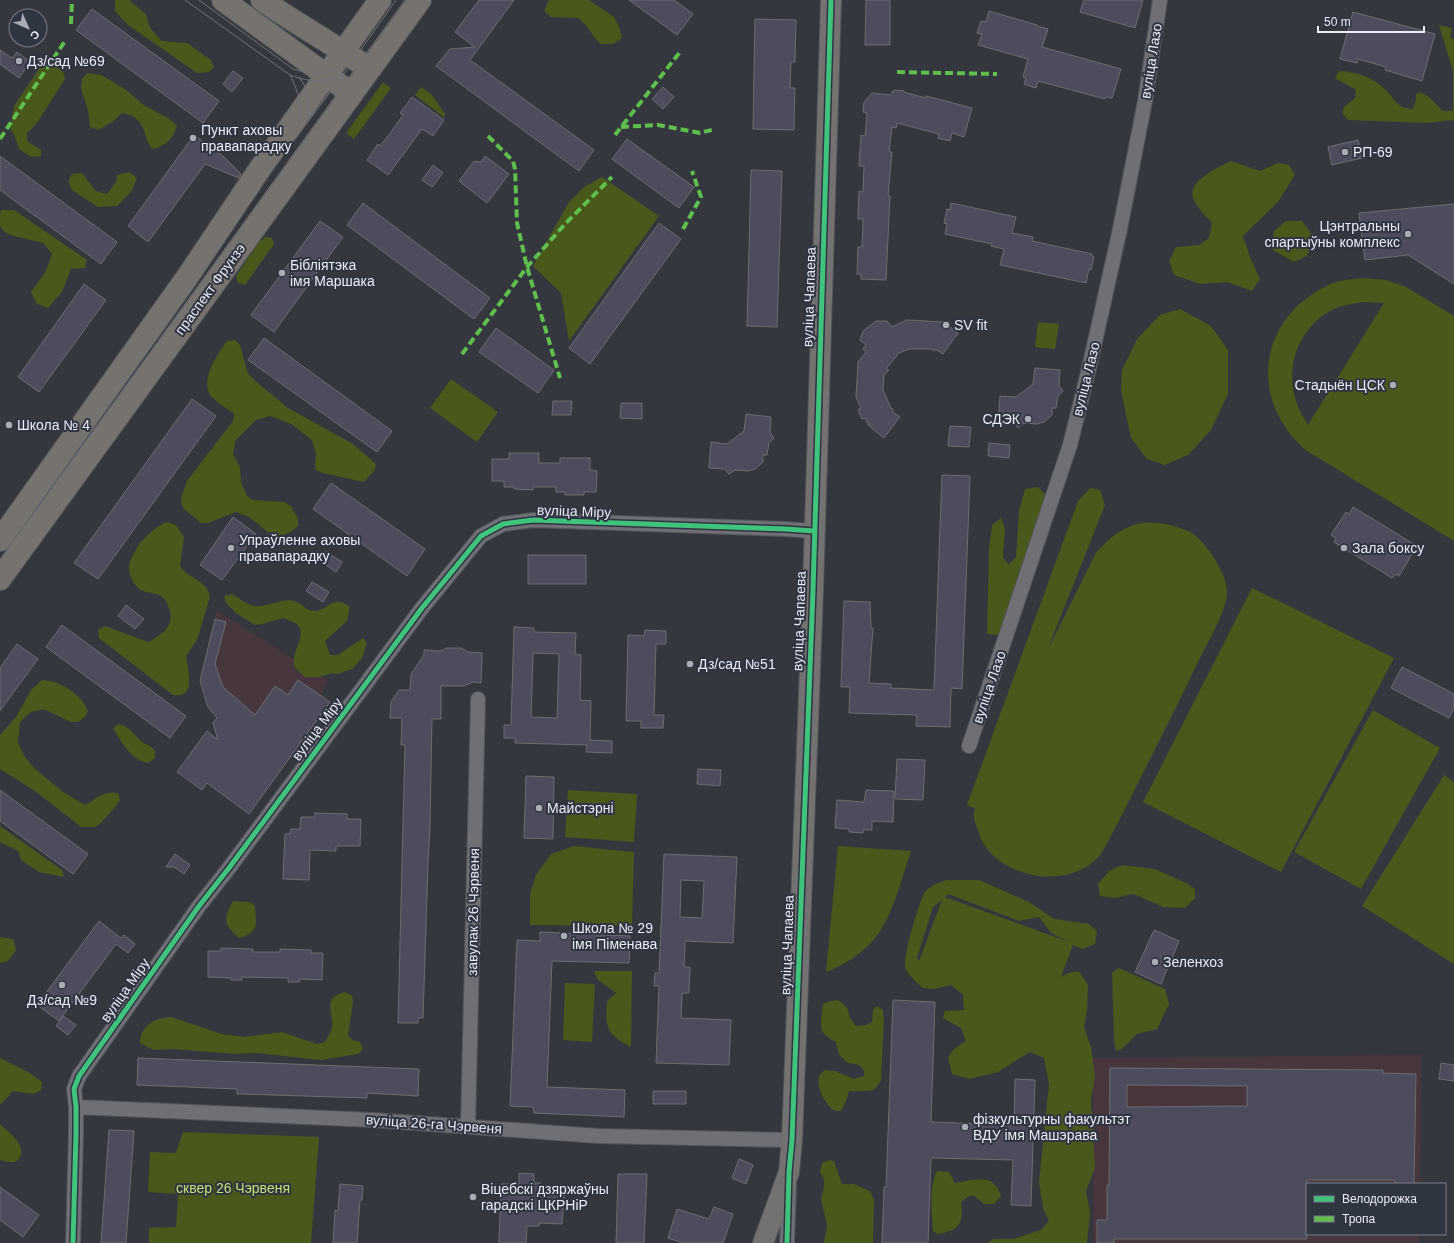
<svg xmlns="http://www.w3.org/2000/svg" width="1454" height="1243" viewBox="0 0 1454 1243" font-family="Helvetica,sans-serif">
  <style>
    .industrial { fill: #47363e }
    .green { fill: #49581b; fill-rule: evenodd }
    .building { fill: #4d4c5d; stroke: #6c6d73; fill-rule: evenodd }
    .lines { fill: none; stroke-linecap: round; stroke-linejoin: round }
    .street-casing { stroke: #52555b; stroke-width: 16 }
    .secondary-casing { stroke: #52555b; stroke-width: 22 }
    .primary-casing { stroke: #52555b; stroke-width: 24 }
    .street { stroke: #6e7075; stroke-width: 14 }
    .secondary { stroke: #727272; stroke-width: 20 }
    .primary { stroke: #76726e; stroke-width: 22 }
    .tram { stroke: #72737a; stroke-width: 1 }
    .quiet { stroke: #5fbe4e; stroke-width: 4; stroke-dasharray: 8 4; stroke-linecap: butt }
    .cycleway-casing { stroke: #303542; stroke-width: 8 }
    .cycleway { stroke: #40c37c; stroke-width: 5 }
    .poi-dot { fill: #aaadb5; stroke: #303542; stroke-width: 1.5 }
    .labels { text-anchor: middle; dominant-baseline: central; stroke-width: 4; stroke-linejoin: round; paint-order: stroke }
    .poi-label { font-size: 14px; fill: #e9ecf5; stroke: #303542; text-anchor: start }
    .street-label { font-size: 14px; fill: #e9ecf5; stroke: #303542 }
    .park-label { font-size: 14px; fill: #c2e071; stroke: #303542 }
  </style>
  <rect width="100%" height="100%" fill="#34373e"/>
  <path class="industrial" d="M217,611L328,680L321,696L330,702L284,767L208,707L200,681Z
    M1422,1055L1420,1184H1307V1234H1419V1243H1094L1093,1058H1088Z"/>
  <path class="green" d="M115,0H129L146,14L150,28L162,41L187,43L211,60L214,67L209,72L197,73L128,25L115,11Z
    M549,0H589L614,17L620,29L622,38L613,44H601L594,37L586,25L578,18L551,17L544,11Z
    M1439,25L1452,28L1450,38L1454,39V120L1427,123L1348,120L1342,113L1344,107L1355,98L1356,90L1335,78L1339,71C1356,72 1373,77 1386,90C1396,100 1396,108 1413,109L1416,100V94L1420,92L1429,97L1443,111H1453V71Z
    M47,61L63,71L65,79L37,123L27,133V141L41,150V156L31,157L19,149L14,134L10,129L14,106L43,63Z
    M87,73L101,75L125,89L145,106L168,118L177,126C173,139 167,145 153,149C143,140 147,126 135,118C132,115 126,114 122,113L112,122L98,130L90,127L88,110L81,89L82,79Z
    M383,82L391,88L354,139L346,133Z
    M421,87L432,95L445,114V118L415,95Z
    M1231,161L1260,171L1278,163L1289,165L1295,175L1278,202L1243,236L1250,257L1260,279L1252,291L1227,282L1200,284L1174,275L1169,261L1176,247L1199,245L1209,238L1212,223C1205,215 1197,208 1193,198C1187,181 1219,167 1231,161Z
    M129,172L137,178L131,192L117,206L98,207L72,190L68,181L72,174L82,173L96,191L107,194L116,182L117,175Z
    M602,177L659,216L569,341L561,293L533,266L569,202L584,187Z
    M2,210H14L87,260L85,268L71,269L62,292L48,308L37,304L31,292L46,271L52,254L43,243L14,236L4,232L0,226V212Z
    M1286,221H1302L1314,237L1307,256L1294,262L1271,249L1274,231Z
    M265,237L272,238L274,244L245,285L238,283L236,276L259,242Z
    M1363,278L1386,280L1406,287L1454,316V541L1304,449C1246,396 1260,314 1333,283C1342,280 1353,279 1363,278ZM1364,302L1384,303L1308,425C1303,416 1297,407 1295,397C1285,363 1302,324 1334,309C1344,305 1354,303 1364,302Z
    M1180,309L1211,326L1228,350V394L1211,430L1188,455L1165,465L1147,459L1131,438L1121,391L1122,370L1137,339L1160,315Z
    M1038,322L1059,324L1055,349L1035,347Z
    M235,340L240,345L248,374L259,384L288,408L353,444L376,464L374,471L364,482L322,473L315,469L316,454L312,440L291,424L270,416L256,420L236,440L233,454L240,467L241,482L247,496L253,500L284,502L291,506L298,519V526C275,546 269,531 250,518C246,515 240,514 236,512L208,523H201L184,509L181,502L182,495L187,481L233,421L234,414C227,408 217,403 211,396C199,381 218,353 227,341Z
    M451,379L498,412L477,442L430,408Z
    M1038,487L1048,497L1003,631L998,635L987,634L989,548L992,525L1001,518L1005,529L1003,558L1009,564L1016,557L1019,511L1025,489Z
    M1090,488L1100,490L1105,505L1047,651L1096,553C1116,530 1135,518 1166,524C1174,526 1185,529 1192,533C1207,543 1227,574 1227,592C1227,610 1207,644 1198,662C1178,704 1156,747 1135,789C1124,811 1113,833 1101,854C1072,891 1001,880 981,839C980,836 979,833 978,830C975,823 972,817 975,809L967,805L1078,501Z
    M168,522L176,525L184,537L180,566C189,580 207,579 210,597L197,640L186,656C188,670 197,699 173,695L104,642L99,638L98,630L105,626L148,642C161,635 176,626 169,608C168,604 167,601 163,598C158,593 149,593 143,591C134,587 128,575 129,566C130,560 135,551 138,546C143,538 159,524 168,522Z
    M1252,588L1394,658L1281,872L1143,802Z
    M232,594C238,597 244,603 251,605C265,610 280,597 294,601C302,603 307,612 316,611C331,608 334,594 350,607L347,621L325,641L330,655H338L363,638L367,644L362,658L352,669L338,674L333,673L319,677H305C301,673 295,669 294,665C290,653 310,633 295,623C291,621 287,620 283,618L262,624L255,625L236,613L226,603L224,596Z
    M42,680C59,680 84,695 88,712L84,718L78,722H71L44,709L31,712L20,722L18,743L25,757L34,768L63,792L85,805C96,799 105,790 118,793L120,800L116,806L101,823L95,827H81L35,791L0,769V735L16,717L31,690Z
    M1373,710L1440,748L1361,889L1294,852Z
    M119,724C130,727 134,735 142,742C148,746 150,744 155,751V758L148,763C131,760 121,742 113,728Z
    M1444,775L1454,782V964L1362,906Z
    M568,790L637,794L634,842L565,837Z
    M0,826L62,870L64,877L39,872L21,860L18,851L0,842Z
    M574,846L634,852L632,926L530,925V894L536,875L551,854Z
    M838,846L911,851C902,878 893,915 876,937C864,953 844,965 826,972Z
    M1122,865L1155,869L1188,884L1195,889V898L1185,908L1163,907L1134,894L1115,898L1100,896L1098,884L1109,871Z
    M947,880H979L1029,902L1054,919L1089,924L1097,931L1095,944L1082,949L1073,945L1061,977L1068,973L1079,971L1088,985L1087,1011L1084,1027L1091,1047L1095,1077L1091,1099L1095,1168L1086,1191L1090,1213L1087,1243H988L993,1239H1013L1041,1230L1049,1221L1043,1208L1039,1182L1049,1084L1044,1058L1030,1052L998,1072L969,1079L952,1074L948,1057L954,1049L966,1041L961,1028L943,1018L945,1011L964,1010L963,995L951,985L934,989L923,988C918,984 906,973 905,967C903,957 919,901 925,892C931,885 938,883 947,880ZM948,894L1019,921L1039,917L1051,933L1069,942L945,897ZM942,900L919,961L917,958L933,907Z
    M233,901L249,902L255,906C256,925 260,932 239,938C223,923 223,920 233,901Z
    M0,937L13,939L16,950L8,961L0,963Z
    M1119,968L1165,989L1169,1004L1157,1029L1137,1034L1122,1049L1116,1051L1114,1040L1112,973Z
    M594,971H632L631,1047C606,1034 605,1028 607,1001L616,993L597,979Z
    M565,983L595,984L592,1042L563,1040Z
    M345,992L352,996L353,1003L348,1035L353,1040L360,1042L363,1049L358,1054L321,1060L256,1053L234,1054L174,1049L153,1050L140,1043C140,1026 155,1018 171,1017L222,1034L245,1037L282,1032L317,1044L325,1042C327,1038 331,1032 332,1027C334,1011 321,998 345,992Z
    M838,1000L847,1007L850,1018L856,1026L866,1025L872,1022L873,1010L877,1006L883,1010L884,1020L881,1081L874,1090L864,1091H849L846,1101L841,1111C840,1111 835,1111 834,1110C826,1106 814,1084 820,1075C821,1073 823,1072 825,1070L835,1071L854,1079L864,1076V1070L859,1065L848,1063L839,1055L836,1042C832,1040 828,1038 825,1035C818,1029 822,1012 823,1004L830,1001Z
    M0,1058L30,1073L42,1082L41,1090L34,1094L13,1091L0,1105Z
    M0,1124C8,1132 27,1145 20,1157C16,1165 7,1162 0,1160Z
    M183,1132L319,1137L311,1243H149V1228L176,1227L178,1194L148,1192L150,1152L176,1153Z
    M829,1160L834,1161L842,1184H854L870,1191L874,1200L873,1243H824L827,1225L821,1199L824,1187V1179L820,1172L822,1163Z
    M941,1171L949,1172L955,1183C975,1180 994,1172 1001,1196L994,1204H984L973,1195L969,1196L961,1202C964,1224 959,1231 937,1234L933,1231C932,1212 929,1190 936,1172Z"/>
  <path class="building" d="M479,0H514L470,60L594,150L579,171L436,66L450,49L475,47L455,32Z
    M629,0H674L693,14L677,35Z
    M866,0H890V45H865Z
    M1084,0H1143L1135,28L1080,12Z
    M92,9L219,101L203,123L76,30Z
    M989,11L1037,25V26L1048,29L1042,47L1121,69L1112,98L1106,97L1105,99L1038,81L1036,88L1024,84L1026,78L1023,77L1028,59L978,45L982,34L977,33L981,21L986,22Z
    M1353,12L1435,34L1422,81L1385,70L1386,67L1358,59L1357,63L1340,59Z
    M755,19L796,20L795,62H791L790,88H795L794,130L753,129Z
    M0,50L12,58L17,52L30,62L19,78L0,64Z
    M233,71L243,78L232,92L223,84Z
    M663,87L674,97L663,109L652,99Z
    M894,90L904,91V92L926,98V96L972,108L964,137L952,133L950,141L938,138L939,134L897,123L896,128L892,127L889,152H892L888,196H890L886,280L861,279V274H857L858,247H862L863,219H858L859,191L863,192L864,166H859L861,135L865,136L867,113L863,112L864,102L872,93L890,95Z
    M412,97L444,120L433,136L422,129L388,175L367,160L378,144L380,146L391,132L403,115L400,113Z
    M194,135L224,157L241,174L239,178L205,164L148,242L128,226Z
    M627,139L694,187L679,208L612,159Z
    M1358,140L1362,158L1332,165L1328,147Z
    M0,156L117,242L101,264L0,190Z
    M485,156L509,174L487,203L459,181L474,161L481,162Z
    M433,165L443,173L432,187L422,180Z
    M751,170L782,171L777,327L747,326Z
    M363,203L490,298L474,319L347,225Z
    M951,203L1016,217L1012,233L1033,237L1032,241L1092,254V256L1094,257L1091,270L1089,269L1086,283L1000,265L1004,249L991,246L992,244L945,234L947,224L944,223L947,209L950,210Z
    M1454,204V284L1408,255L1365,260L1359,213Z
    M320,221L343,237L274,332L251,315Z
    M659,223L681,239L590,364L569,348Z
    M84,284L106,300L39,392L18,377Z
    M907,320L944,322L958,333L943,354L937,350H932V349H909L899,353L886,369L889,370L884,375L883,390L891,408L893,409V412L900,417L884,438L869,426L865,418L862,419L858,410L861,408L856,397L858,362L866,352L863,349L866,345L860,340L863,331L876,321H887L892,327Z
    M496,328L554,370L538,393L479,352Z
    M264,338L392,431L377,452L248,360Z
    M1035,368L1060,370L1059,386L1063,391L1058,396L1056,408H1052V415L1044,422L1037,424L1024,423L1018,428L1014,422L998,421L1000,396L1016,397L1033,384Z
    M192,399L216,416L98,579L74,563Z
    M553,401H572L571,415H552Z
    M621,403H642V419L620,418Z
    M746,414L771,417L770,433L774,438L769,443L767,455H763V462L755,469L748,471L735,470L729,474L724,469L709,468L711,442L727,444L744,431Z
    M950,426L971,427L969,447L948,446Z
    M989,443L1010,445L1009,458L988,456Z
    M509,453H539V463H560V458H590V470L597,471L596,492H584V495H565V492H556V487H533V490L514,489V487H504V481H492V459H509Z
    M942,475L970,476L962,689L951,688L950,727L916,726L917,715L849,713L850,687H841L844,601L870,602L871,628H873L869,683L891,684V688L934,690Z
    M331,483L425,549L407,576L313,509Z
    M1353,507L1417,546L1399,576L1396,574L1392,578L1334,542L1336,538L1331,535L1346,512L1349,514Z
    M233,517L256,534L222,580L200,565Z
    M325,551L342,562L336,572L319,560Z
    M528,555H586V584H528Z
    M312,582L329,592L323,602L306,591Z
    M126,605L144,619L135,629L118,616Z
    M215,619L226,622L215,664L223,687L255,715L275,686L288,695L298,680L330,702L249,814L207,783L202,790L177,772L207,731L218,740L213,723L217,718L208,707L200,681Z
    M62,625L186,716L170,738L46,647Z
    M514,627L534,628V632L576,633L575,654L581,655L580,700L591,701L590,740L612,741V753L586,752L587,745L515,743V738H504V725H511ZM533,653L559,654L557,718L531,717Z
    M645,630L666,631V644H656L654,715H664L663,728H641V721H626L628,635L644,636Z
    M17,644L38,659L0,711V668Z
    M447,648H461L468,652L482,653L481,683L473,682L464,686H441V719H432L430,825L428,864L423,1018H418V1023H398L405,745H401L402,718H390L391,702L399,690H410L411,674L424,655V650L440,651Z
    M1402,667L1454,694V708L1449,718L1391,688Z
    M897,759L925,760L923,800L895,799Z
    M698,769L721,770L720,786L697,784Z
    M526,776L554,777L553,839L524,838Z
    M0,790L88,854L73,874L0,821Z
    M866,790L894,791L893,822L872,821V830H863V833L849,832V829L835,828L837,800L864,802Z
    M315,813L347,814V819H361L360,846H336V851L310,850L309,880L283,879L285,834H290L291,829H300L301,817H315Z
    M175,854L190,865L184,874L174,867H166Z
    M664,854L737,857L733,943L685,941L684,967H690L689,993H682L681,1018L731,1020L729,1065L656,1063L659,986H654L655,973H659ZM681,880L704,881L702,918L680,917Z
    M99,921L121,938L124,935L135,944L128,953L116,944L59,1021L37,1005Z
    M1154,930L1179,941L1161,984L1135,972Z
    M540,932L630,936L629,963L552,961L547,1087L625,1090L624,1117L534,1113L533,1107L510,1106L517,940L540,941Z
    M221,948L253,949V952H280V949L311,950V953H323L322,980L300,979L299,982H288V978L242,977V980H231V978L208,977V951H221Z
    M893,1000L935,1002L931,1122L1014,1125L1015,1079L1035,1080L1031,1206L1011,1205L1013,1160L931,1158L928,1243H882L884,1187H886Z
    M63,1016L76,1025L68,1035L56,1026Z
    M138,1058L419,1069L418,1096L367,1093V1098L242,1094H237V1089L137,1085Z
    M1441,1063L1454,1065V1081L1439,1079Z
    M1110,1068L1383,1070V1073L1416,1074L1414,1184H1395V1180H1307V1239H1114V1243H1097V1220H1107V1185H1109ZM1127,1085L1247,1086V1106L1127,1107Z
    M653,1091H686V1104H653Z
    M109,1130L134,1131L126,1243H101Z
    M739,1159L753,1165L746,1184L732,1178Z
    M519,1173L534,1174V1183H540V1185L565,1186L562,1224L539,1223V1226H527L526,1243H499L501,1184H519Z
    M618,1174H647L644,1243H616Z
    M340,1184L363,1186L362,1200H360L357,1243H333L335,1210L338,1211Z
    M0,1187L39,1215L23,1237L0,1220Z
    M714,1207L733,1214L723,1243H683L668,1238L677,1209L709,1219Z"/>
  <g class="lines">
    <defs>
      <path id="street" d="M969,746L1070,445L1090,364L1120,229L1145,101L1160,0
        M76,1107L373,1120L598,1136L792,1140
        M468,1126L478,699
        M73,1243L76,1134V1107L74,1089L79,1076L199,906L229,868L422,608L481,536L503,524L533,520L786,529L814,531
        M787,1243L789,1184"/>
      <path id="secondary" d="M763,1243L789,1172L792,1140L813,590L831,0"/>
      <path id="primary" d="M223,0L352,94
        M262,0C297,24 334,45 370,69
        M0,540L188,276L257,173L380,0
        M0,579L420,0"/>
    </defs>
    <use href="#street" class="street-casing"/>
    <use href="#secondary" class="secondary-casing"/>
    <use href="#primary" class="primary-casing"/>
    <use href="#street" class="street"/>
    <use href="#secondary" class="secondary"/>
    <use href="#primary" class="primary"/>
    <path class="tram" d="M185,0L290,75C309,82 325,84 342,73
      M199,0L293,69C305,72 319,77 331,71C338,68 349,57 356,52
      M290,75C300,95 304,111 297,133
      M299,77C310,90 310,109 305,124
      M296,138L348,68L396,0
      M0,548L259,190
      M0,560L405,0"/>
    <path class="quiet" d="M71,24L72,0
      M897,72L997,74
      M621,127L658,125L700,133L715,129
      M615,135L680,52
      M488,136L513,161L515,169L517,223L527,267L560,378
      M0,139L65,41
      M683,229L701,197L692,171
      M462,354L527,267L565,224L612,177"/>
    <defs>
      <path id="cycleway" d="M73,1243L76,1134V1107L74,1089L79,1076L199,906L229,868L422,608L481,536L503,524L533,520L786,529L814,531
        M787,1243L789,1172L792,1140L813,590L831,0"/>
    </defs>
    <use href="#cycleway" class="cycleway-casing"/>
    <use href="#cycleway" class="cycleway"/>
  </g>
  <g class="poi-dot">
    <circle cx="19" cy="61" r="4"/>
    <circle cx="193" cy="138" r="4"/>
    <circle cx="1345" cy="152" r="4"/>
    <circle cx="1408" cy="234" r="4"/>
    <circle cx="282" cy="273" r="4"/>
    <circle cx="946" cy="325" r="4"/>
    <circle cx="1393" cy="385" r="4"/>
    <circle cx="1028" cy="419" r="4"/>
    <circle cx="9" cy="425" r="4"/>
    <circle cx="231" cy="548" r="4"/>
    <circle cx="1344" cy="548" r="4"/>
    <circle cx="690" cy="664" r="4"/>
    <circle cx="539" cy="808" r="4"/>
    <circle cx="564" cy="936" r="4"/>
    <circle cx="1155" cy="962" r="4"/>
    <circle cx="62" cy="985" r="4"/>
    <circle cx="965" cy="1127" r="4"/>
    <circle cx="473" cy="1197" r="4"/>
  </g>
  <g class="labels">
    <g class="poi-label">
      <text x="27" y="61">Дз/сад №69</text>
      <text x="201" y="130">Пункт аховы<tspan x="201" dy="16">правапарадку</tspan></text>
      <text x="1353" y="152">РП-69</text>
      <text x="1400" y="226" text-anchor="end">Цэнтральны<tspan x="1400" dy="16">спартыўны комплекс</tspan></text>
      <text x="290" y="265">Бібліятэка<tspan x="290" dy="16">імя Маршака</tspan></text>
      <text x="954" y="325">SV fit</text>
      <text x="1385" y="385" text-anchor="end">Стадыён ЦСК</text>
      <text x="1020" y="419" text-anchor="end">СДЭК</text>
      <text x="17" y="425">Школа № 4</text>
      <text x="239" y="540">Упраўленне аховы<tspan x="239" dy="16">правапарадку</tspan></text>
      <text x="1352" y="548">Зала боксу</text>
      <text x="698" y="664">Дз/сад №51</text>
      <text x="547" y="808">Майстэрні</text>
      <text x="572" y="928">Школа № 29<tspan x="572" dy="16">імя Піменава</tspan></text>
      <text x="1163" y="962">Зеленхоз</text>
      <text x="62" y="1000" text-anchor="middle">Дз/сад №9</text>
      <text x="973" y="1119">фізкультурны факультэт<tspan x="973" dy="16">ВДУ імя Машэрава</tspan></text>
      <text x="481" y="1189">Віцебскі дзяржаўны<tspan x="481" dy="16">гарадскі ЦКРНіР</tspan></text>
    </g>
    <g class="street-label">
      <text transform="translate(1151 61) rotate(-81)">вуліца Лазо</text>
      <text transform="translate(210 289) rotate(-54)">праспект Фрунзэ</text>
      <text transform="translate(809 297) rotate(-88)">вуліца Чапаева</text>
      <text transform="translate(1086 379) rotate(-76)">вуліца Лазо</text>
      <text transform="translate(574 511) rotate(2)">вуліца Міру</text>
      <text transform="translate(799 621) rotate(-88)">вуліца Чапаева</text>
      <text transform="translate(989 687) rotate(-71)">вуліца Лазо</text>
      <text transform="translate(317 729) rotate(-53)">вуліца Міру</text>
      <text transform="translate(473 912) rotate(-89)">завулак 26 Чэрвеня</text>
      <text transform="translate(787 945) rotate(-88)">вуліца Чапаева</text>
      <text transform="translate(125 990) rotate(-55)">вуліца Міру</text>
      <text transform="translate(434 1124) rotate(4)">вуліца 26-га Чэрвеня</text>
    </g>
    <g class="park-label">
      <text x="233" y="1188">сквер 26 Чэрвеня</text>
    </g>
  </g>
  <rect x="1306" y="1183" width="140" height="52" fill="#303542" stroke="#7a7e8a"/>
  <rect x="1314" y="1196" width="20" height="6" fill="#40c37c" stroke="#7a7e8a"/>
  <text x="1342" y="1203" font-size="12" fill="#e9ecf5">Велодорожка</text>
  <rect x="1314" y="1216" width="20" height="6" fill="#5fbe4e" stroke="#7a7e8a"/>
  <text x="1342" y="1223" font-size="12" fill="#e9ecf5">Тропа</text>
  <g transform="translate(28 28) rotate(135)"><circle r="19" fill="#303542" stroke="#7a7e8a"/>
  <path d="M0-3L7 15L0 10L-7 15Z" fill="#aaadb5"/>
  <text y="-6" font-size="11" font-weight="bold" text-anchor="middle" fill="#e9ecf5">С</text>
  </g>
  <path d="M1318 26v6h106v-6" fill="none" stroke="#e9ecf5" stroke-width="2"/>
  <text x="1324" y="26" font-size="12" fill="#e9ecf5" stroke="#303542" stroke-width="3" paint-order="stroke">50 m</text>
</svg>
